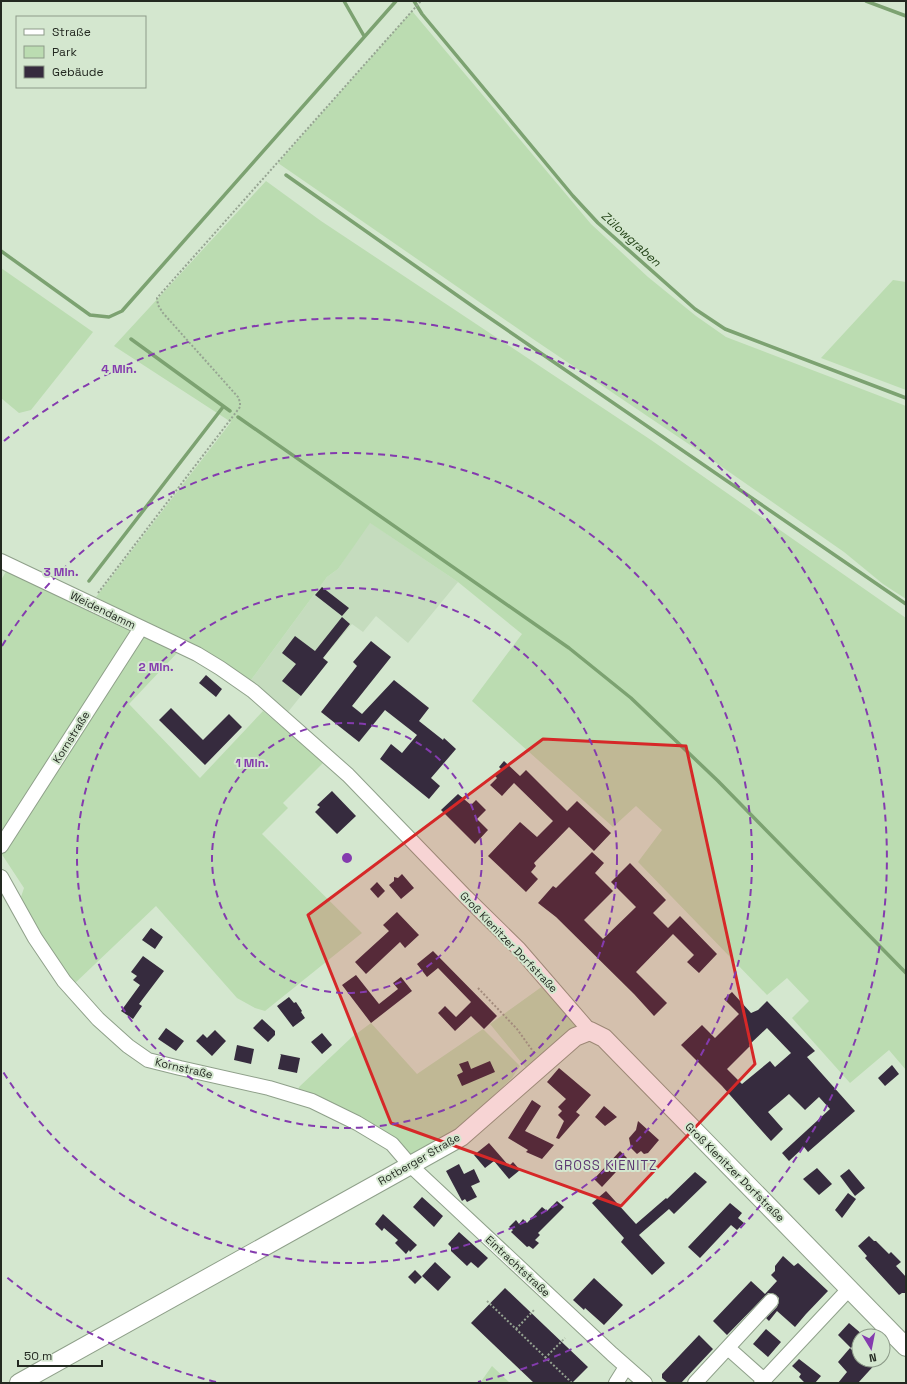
<svg xmlns="http://www.w3.org/2000/svg" width="907" height="1384" viewBox="0 0 907 1384" font-family="'Space Grotesk',sans-serif">
  <style>
    .built { fill: #c5dcbe }
    .green { fill: #bbdcb1 }
    .lines { fill: none; stroke-linecap: round; stroke-linejoin: round }
    .stream { stroke: #7ca271; stroke-width: 3.5 }
    .building { fill: #362b3e; fill-rule: evenodd }
    .minor-casing { stroke: #8fa08a; stroke-width: 16 }
    .major-casing { stroke: #8fa08a; stroke-width: 20 }
    .path { stroke: #96a492; stroke-width: 2; stroke-dasharray: 2 2; stroke-linecap: butt }
    .minor { stroke: #fff; stroke-width: 14 }
    .major { stroke: #fff; stroke-width: 18 }
    .marked { fill: #d62828; fill-opacity: 0.2; stroke: #d62828; stroke-width: 3; stroke-linejoin: round }
    .ring { fill: none; stroke: #843bae; stroke-width: 2; stroke-dasharray: 7 5 }
    .labels { text-anchor: middle; dominant-baseline: central; stroke-width: 4; stroke-linejoin: round; paint-order: stroke }
    .street-label { font-size: 11px; fill: #232921; stroke: #d4e7cf }
    .water-label { font-size: 12px; font-style: italic; fill: #1b3c0f; stroke: #d4e7cf }
    .quarter-label { font-size: 13px; letter-spacing: 1px; fill: #5c3972; stroke: #d4e7cf }
    .centre { fill: #843bae; stroke: #d4e7cf; stroke-width: 2 }
    .ring-label { font-size: 12px; text-anchor: middle; font-weight: bold; fill: #843bae; stroke: #d4e7cf; stroke-width: 4; stroke-linejoin: round; paint-order: stroke }
  </style>
  <rect width="100%" height="100%" fill="#d4e7cf"/>
  <path class="built" d="M369,522L458,582L408,643L376,616L363,632L352,624L323,658L328,662L288,712L251,680L327,577L338,569Z"/>
  <path class="green" d="M412,11L591,224L648,277L696,316L726,337L906,406V599L883,584L844,552L702,453L533,339L278,163Z
    M266,181L321,221L651,440L906,618V1070L889,1050L850,1083L792,1018L809,1001L787,978L767,995L638,862L662,830L636,806L613,827L472,701L522,634L458,582L370,523L338,569L327,577L251,680L184,642L96,597L231,422L114,346Z
    M1,268L93,332L31,410L19,413L1,398Z
    M893,280L906,282V390L821,358Z
    M10,565L55,593L177,653L129,704L200,778L263,711L324,762L283,803L288,808L262,834L362,933L265,1011L255,1008L237,998L156,906L73,985L40,938L21,897L24,888L1,853V580Z
    M547,983L586,1029L530,1073L490,1024Z
    M371,1023L417,1074L483,1029L520,1066L512,1078L457,1130L410,1158L298,1091L299,1087L352,1037Z
    M492,1366L510,1383H480Z"/>
  <g class="lines">
    <path class="stream" d="M344,1L364,36
      M414,1L422,14L573,196L598,223L695,309L725,329L906,398
      M866,1L906,16
      M286,175L478,310L906,604
      M1,251L90,315L109,317L122,311L396,1
      M131,339L230,411
      M238,417L569,648L631,698L718,781L906,973
      M89,581L223,407"/>
  </g>
  <path class="building" d="M322,587L349,608L342,616L315,595Z
    M342,617L350,624L323,658L328,662L301,696L282,681L296,664L282,653L295,636L315,651Z
    M371,641L391,657L352,706L362,714L394,680L429,708L419,721L443,740L444,738L456,749L431,778L440,786L429,799L380,759L391,744L402,753L417,735L385,710L359,742L321,712L357,666L353,662Z
    M206,675L222,689L216,697L199,683Z
    M171,708L203,740L229,714L242,727L205,765L159,720Z
    M504,761L520,776L526,770L567,811L577,801L611,833L594,851L569,827L534,863L536,866L531,872L538,879L526,892L488,856L520,822L537,837L553,821L514,783L502,796L490,785L497,778L495,776L501,769L499,767Z
    M332,791L356,816L337,834L315,812L320,807L317,805Z
    M458,794L471,805L476,800L486,810L477,819L488,830L475,844L441,810Z
    M592,852L604,863L595,873L613,891L584,920L603,939L636,907L611,882L630,863L666,900L653,913L668,928L680,916L717,954L699,973L687,962L694,955L673,934L636,972L667,1003L654,1016L634,994L556,917L538,903L553,886L556,888Z
    M402,874L414,888L401,899L389,885L394,881V877L398,878Z
    M377,882L385,891L378,898L370,889Z
    M397,912L419,935L405,948L400,942L366,974L355,962L389,931L383,925Z
    M151,928L163,937L155,949L142,940Z
    M433,951L497,1016L484,1029L471,1016L455,1031L438,1013L445,1006L456,1017L471,1002L438,968L427,977L417,964Z
    M143,956L164,971L139,1004L142,1006L133,1019L121,1011L140,985L133,980L137,976L131,972Z
    M356,975L379,1004L398,989L393,983L401,977L412,991L371,1023L342,985Z
    M732,992L751,1013L758,1010L767,1001L815,1051L807,1057L855,1111L808,1152L804,1147L789,1161L782,1153L830,1109L819,1097L805,1110L789,1094L768,1112L783,1129L771,1141L722,1086L681,1045L702,1025L715,1038L739,1014L724,999ZM767,1028L791,1053L775,1067L770,1061L742,1084L727,1069L750,1046L749,1045Z
    M289,997L294,1003L296,1002L302,1011L301,1012L305,1018L293,1027L277,1006Z
    M262,1019L275,1031V1035L268,1042L253,1028Z
    M166,1028L184,1041L176,1051L158,1039Z
    M215,1030L226,1041L212,1056L196,1041L203,1034L207,1038Z
    M322,1033L332,1045L322,1054L311,1042Z
    M237,1045L254,1049L251,1064L234,1060Z
    M280,1054L300,1058L297,1073L278,1069L281,1055Z
    M468,1061L471,1069L490,1061L495,1072L462,1086L457,1075L463,1072L459,1064Z
    M892,1065L899,1074L885,1086L878,1078Z
    M559,1068L591,1095L576,1112L580,1115L559,1139L556,1138L564,1121L558,1115L562,1111L558,1107L566,1099L547,1082Z
    M532,1100L541,1106L525,1131L554,1145L542,1159L526,1152L528,1150L508,1138Z
    M604,1106L617,1117L605,1126L595,1117Z
    M638,1121L659,1140L648,1153L644,1154L641,1151L637,1154L631,1148L629,1138L636,1130Z
    M489,1143L509,1166L513,1162L520,1170L509,1179L494,1161L485,1168L474,1155Z
    M620,1151L628,1159L602,1187L594,1179Z
    M459,1164L464,1174L474,1169L480,1182L471,1186L477,1197L467,1202L465,1199L462,1201L446,1171Z
    M817,1168L832,1184L819,1195L803,1179Z
    M849,1169L865,1188L855,1196L840,1176Z
    M695,1172L707,1182L674,1214L669,1209L639,1235L665,1263L652,1275L621,1242L624,1238L592,1203L606,1191L636,1224L666,1198L667,1199Z
    M848,1193L856,1199L842,1218L835,1210Z
    M422,1197L443,1216L434,1227L413,1207Z
    M557,1201L564,1207L538,1233L540,1235L535,1240L539,1243L533,1249L529,1246L527,1247L511,1232L513,1230L509,1227L516,1220L519,1224L523,1219L527,1223L542,1207L547,1211Z
    M730,1203L742,1213L738,1218L744,1223L737,1230L731,1225L700,1258L688,1247Z
    M383,1214L417,1245L410,1252L409,1250L406,1254L395,1243L398,1240L384,1228L382,1231L375,1224Z
    M459,1232L488,1258L478,1268L471,1262L467,1266L451,1251V1247L448,1244Z
    M869,1236L874,1241H876L889,1254L891,1252L901,1262L896,1266L906,1277V1293H902L899,1295L865,1258L867,1256L858,1246Z
    M783,1256L794,1266L798,1263L828,1291L806,1314L795,1327L777,1311L769,1321L766,1318L777,1307L779,1302V1298L776,1295L772,1293H768L727,1335L713,1321L751,1281L765,1294L777,1281L771,1275L775,1271V1266Z
    M435,1262L451,1277L438,1291L422,1276Z
    M415,1270L422,1277L415,1284L408,1277Z
    M594,1278L623,1305L604,1325L585,1308L584,1310L573,1300Z
    M505,1288L588,1367L572,1383H534L471,1323Z
    M849,1323L863,1335L859,1336V1339L851,1348L838,1335Z
    M766,1329L781,1342L768,1357L753,1344Z
    M699,1335L713,1349L681,1383H668L662,1378V1374Z
    M850,1348L859,1357V1360H879L858,1383H838L847,1372L838,1362Z
    M799,1359L821,1376L815,1383H805L799,1377L801,1374L792,1366Z"/>
  <g class="lines">
    <defs>
      <path id="minor" d="M1,561L197,654L220,668L253,691L348,775L466,897L519,949L590,1031
        M1,846L141,628
        M1,877L35,938L64,981L98,1019L128,1046L148,1060L180,1068L269,1088L312,1101L357,1123L392,1144L410,1165L612,1354L645,1383
        M728,1348L764,1380
        M616,1383L626,1367
        M695,1383L771,1301
        M761,1383L849,1289"/>
      <path id="major" d="M19,1383L461,1137L575,1037L590,1031L604,1038L906,1347"/>
    </defs>
    <use href="#minor" class="minor-casing"/>
    <use href="#major" class="major-casing"/>
    <path class="path" d="M98,593L240,407V402L238,397L163,313L158,305L157,298L421,1
      M478,988L517,1029L535,1054
      M487,1301L572,1383
      M516,1329L535,1309
      M545,1358L565,1338"/>
    <use href="#minor" class="minor"/>
    <use href="#major" class="major"/>
  </g>
  <path class="marked" d="M543,739L686,746L755,1064L621,1206L391,1123L308,915Z"/>
  <g class="ring">
    <circle cx="347" cy="858" r="135"/>
    <circle cx="347" cy="858" r="270"/>
    <path d="M2 646A405 405 0 1 1 2 1070"/>
    <path d="M216 1382A540 540 0 0 1 4 1275M4 441A540 540 0 1 1 478 1382"/>
  </g>
  <g class="labels">
    <g class="street-label">
      <text transform="translate(103 610) rotate(26)">Weidendamm</text>
      <text transform="translate(71 737) rotate(-58)">Kornstraße</text>
      <text transform="translate(509 942) rotate(46)">Groß Kienitzer Dorfstraße</text>
      <text transform="translate(184 1068) rotate(13)">Kornstraße</text>
      <text transform="translate(419 1159) rotate(-30)">Rotberger Straße</text>
      <text transform="translate(735 1172) rotate(45)">Groß Kienitzer Dorfstraße</text>
      <text transform="translate(518 1266) rotate(43)">Eintrachtstraße</text>
    </g>
    <g class="water-label">
      <text transform="translate(631 239) rotate(42)">Zülowgraben</text>
    </g>
    <g class="quarter-label">
      <text x="606" y="1165">GROSS KIENITZ</text>
    </g>
  </g>
  <circle cx="347" cy="858" r="6" class="centre"/>
  <g class="ring-label">
    <text x="119" y="373">4 Min.</text>
    <text x="61" y="576">3 Min.</text>
    <text x="156" y="671">2 Min.</text>
    <text x="252" y="767">1 Min.</text>
  </g>
  <rect width="907" height="1384" fill="none" stroke="#232921" stroke-width="4"/>
  <rect x="16" y="16" width="130" height="72" fill="#d4e7cf" stroke="#8d9b89"/>
  <rect x="24" y="29" width="20" height="6" fill="#ffffff" stroke="#8d9b89"/>
  <text x="52" y="36" font-size="12" fill="#232921">Straße</text>
  <rect x="24" y="46" width="20" height="12" fill="#bbdcb1" stroke="#8d9b89"/>
  <text x="52" y="56" font-size="12" fill="#232921">Park</text>
  <rect x="24" y="66" width="20" height="12" fill="#362b3e" stroke="#8d9b89"/>
  <text x="52" y="76" font-size="12" fill="#232921">Gebäude</text>
  <g transform="translate(871 1348) rotate(170)"><circle r="19" fill="#d4e7cf" stroke="#8d9b89"/>
  <path d="M0-3L7 15L0 10L-7 15Z" fill="#843bae"/>
  <text y="-6" font-size="11" font-weight="bold" text-anchor="middle" fill="#232921">N</text>
  </g>
  <path d="M18 1360v6h84v-6" fill="none" stroke="#232921" stroke-width="2"/>
  <text x="24" y="1360" font-size="12" fill="#232921" stroke="#d4e7cf" stroke-width="3" paint-order="stroke">50 m</text>
</svg>
